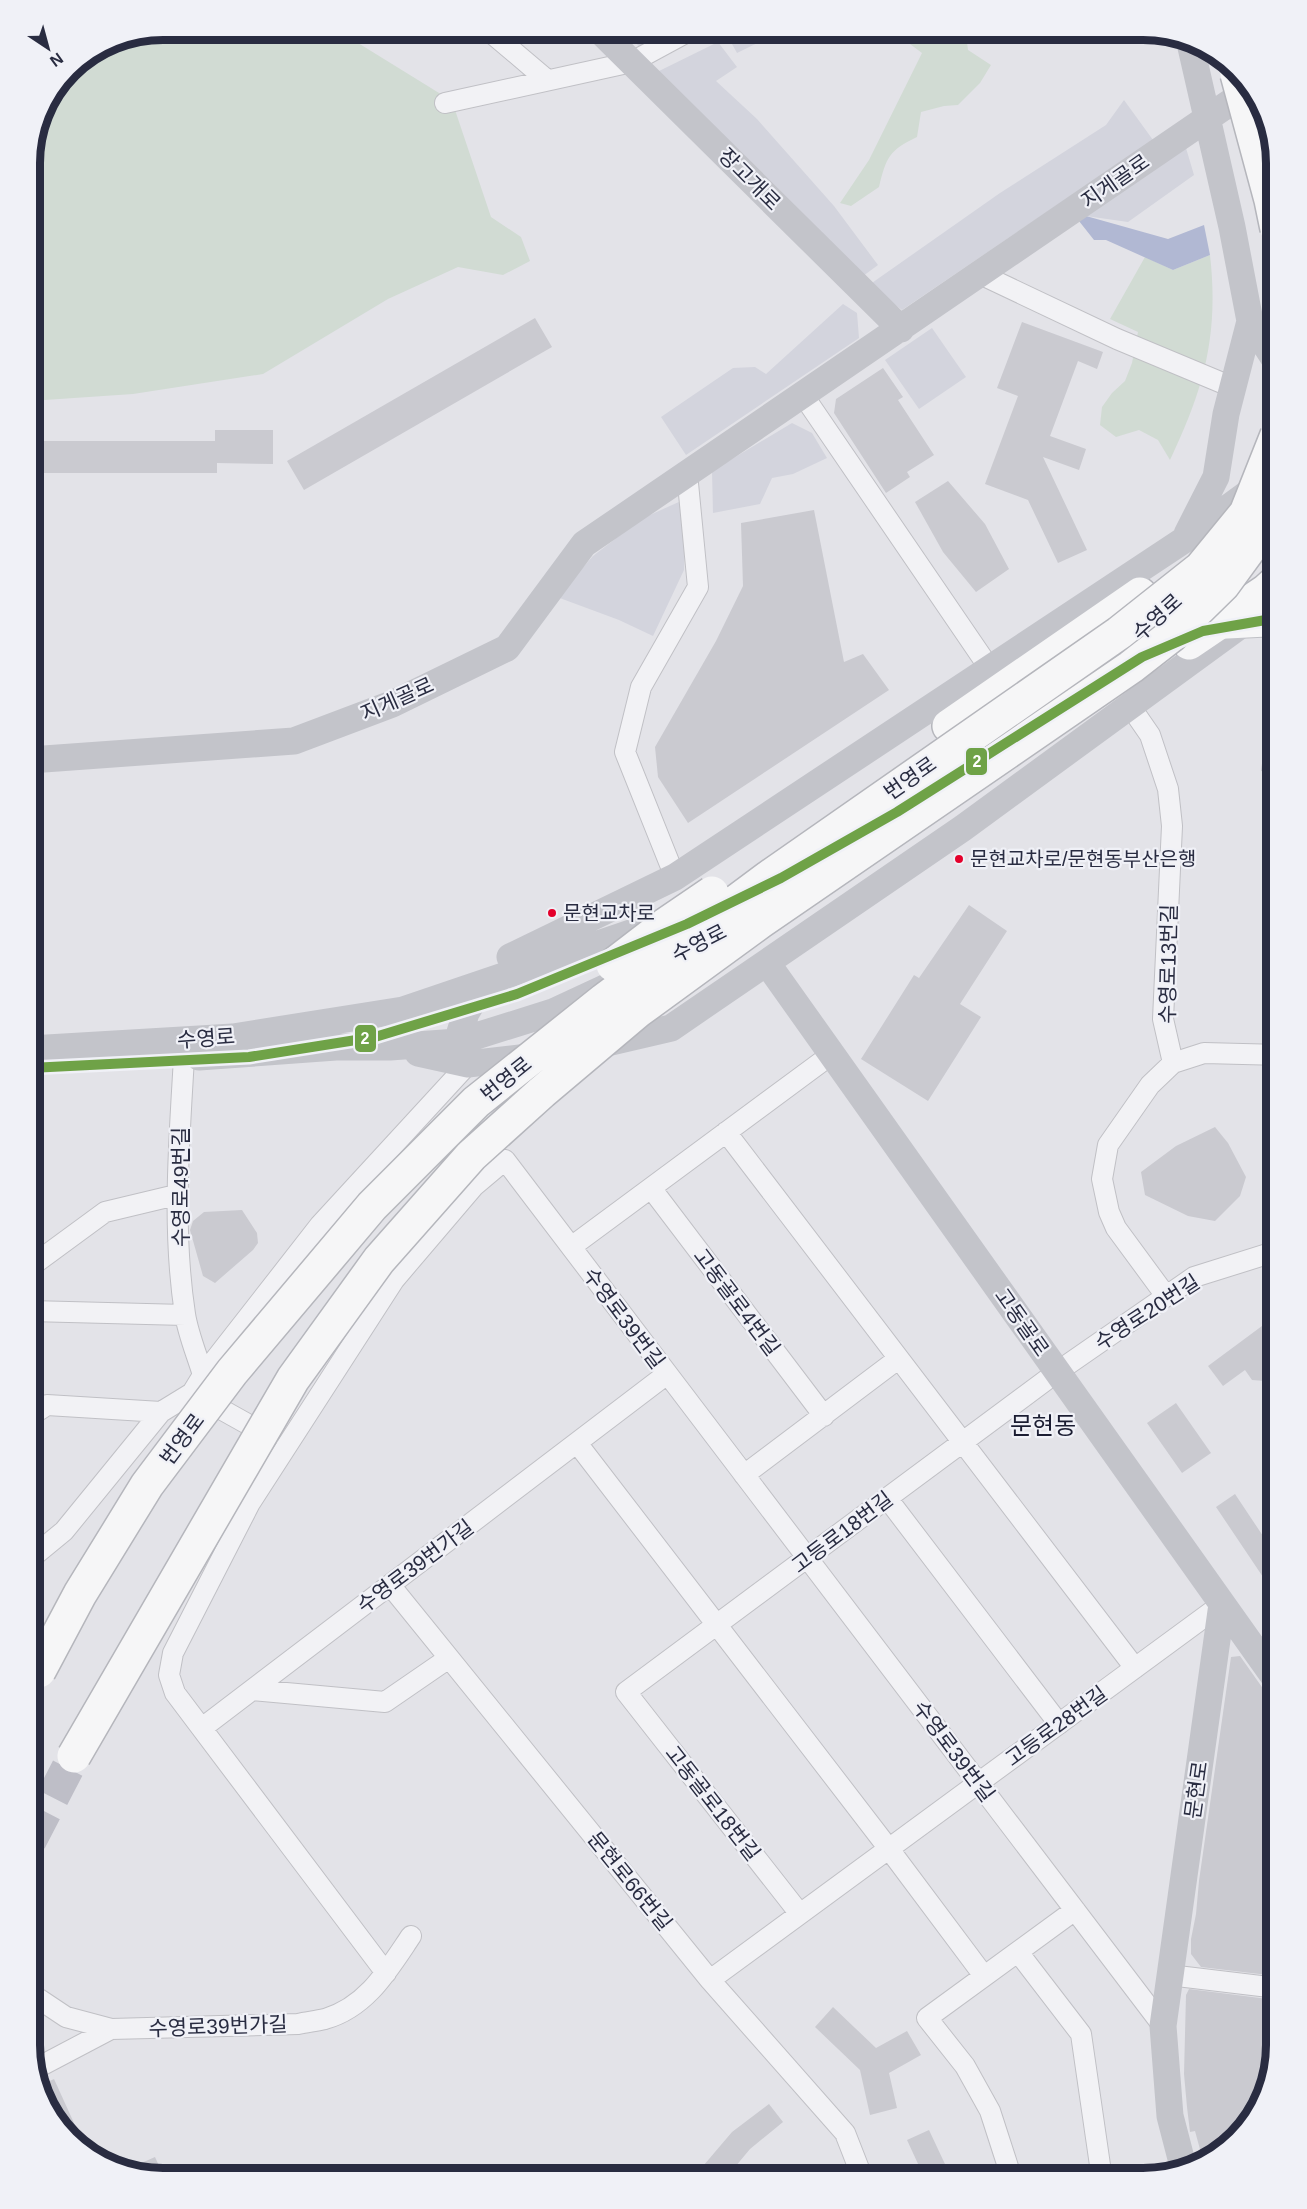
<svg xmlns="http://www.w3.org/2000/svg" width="1307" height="2209" viewBox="0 0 1307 2209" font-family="Arial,'Noto Sans KR',sans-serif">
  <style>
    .built { fill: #d3d4dd }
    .green { fill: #d1dbd3 }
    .water { fill: #b1b8d3 }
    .building { fill: #cacad0 }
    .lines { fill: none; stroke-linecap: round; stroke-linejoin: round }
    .highway-tunnel { stroke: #bebec7; stroke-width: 33; stroke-dasharray: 33 16; stroke-linecap: butt }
    .street-casing { stroke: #c0c0c5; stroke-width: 22 }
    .primary-casing { stroke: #bfc0c5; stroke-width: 34 }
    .highway-casing { stroke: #b5b6bc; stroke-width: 36 }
    .street { stroke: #f2f2f5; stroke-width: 20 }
    .secondary { stroke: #c3c4ca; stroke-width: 27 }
    .primary { stroke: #f6f6f7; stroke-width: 32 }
    .highway { stroke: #f6f6f7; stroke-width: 33 }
    .highway-bridge-casing { stroke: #b5b6bc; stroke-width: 36; stroke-linecap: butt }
    .highway-bridge { stroke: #f6f6f7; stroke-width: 33 }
    .metro-1-casing { stroke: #f0f1f7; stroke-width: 15 }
    .metro-1 { stroke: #6fa247; stroke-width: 10 }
    .bus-dot { fill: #e4002b; stroke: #f0f1f7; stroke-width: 2 }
    .labels { text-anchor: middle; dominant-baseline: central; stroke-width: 4.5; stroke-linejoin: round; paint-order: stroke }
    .bus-label { font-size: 20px; fill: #292c41; stroke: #f0f1f7; text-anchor: start }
    .street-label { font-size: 21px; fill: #292c41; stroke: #f0f1f7 }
    .quarter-label { font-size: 24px; fill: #1b1d32; stroke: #f0f1f7 }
    .rim { fill: none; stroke: #292c41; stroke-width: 8 }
    .line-badge { stroke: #f0f1f7; stroke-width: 2 }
    .badge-label { font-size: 16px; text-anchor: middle; font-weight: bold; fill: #fff }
  </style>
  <rect width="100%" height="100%" fill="#e3e3e8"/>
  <path class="built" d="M621,30H673L640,47Z
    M735,30H784L737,53L727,35Z
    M718,42L737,67L716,81L757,119L834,206L878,265L859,279L657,72Z
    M1124,100L1153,140L902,310L869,285L1000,193L1106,125Z
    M1186,148L1194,175L1128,222L1086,216Z
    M843,304L857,313L859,338L686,455L661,417L733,368L755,367L766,374Z
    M932,328L966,377L919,409L885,360Z
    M792,423L812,433L827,458L793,474L772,478L760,504L713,513L712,471Z
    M681,501L685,528L684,570L653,636L619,620L557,597L593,556L641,519Z"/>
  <path class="green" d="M163,30H337L452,101L491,217L521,237L530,261L503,275L458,267L388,299L263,374L133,394L30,401V155L40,112L69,69L112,40Z
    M917,30H962L966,35L968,50L991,65L980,83L958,105L944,106L921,112L917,137C889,150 886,158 879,187L851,206L840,203L869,160L922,53L910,44Z
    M1210,255C1219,335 1204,389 1170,460L1158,440L1139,430L1116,437L1100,425L1102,407L1112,393L1125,381L1132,363L1138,332L1110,319L1145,257L1173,270Z"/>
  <path class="water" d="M1086,216L1168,239L1204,225L1210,255L1173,270L1106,240H1094L1079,221Z"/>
  <path class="building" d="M535,318L552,347L304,490L287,461Z
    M1022,322L1103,352L1097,369L1078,361L1050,436L1086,449L1079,470L1043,457L1087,550L1058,563L1028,500L985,484L1018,396L997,388Z
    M883,368L903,397L898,400L934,455L907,472L910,477L886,493L834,413L836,399Z
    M215,430H273V464L217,463V473H30V441H215Z
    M948,481L985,524L1009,569L976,592L943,552L915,502Z
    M814,510L844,662L863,654L889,690L688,823L658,777L655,747L716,641L743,586L741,523Z
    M1267,725H1277V773L1261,771Z
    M969,905L1007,931L960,1004L981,1017L928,1101L861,1059L914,975L919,978Z
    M1215,1127L1228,1143L1246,1177L1240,1196L1215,1221L1188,1216L1145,1195L1141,1172L1176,1146Z
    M242,1210L257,1233L258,1243L253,1250L215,1283L203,1276L190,1230L193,1221L204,1212Z
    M1262,1326L1277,1346V1382L1252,1380L1245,1370L1223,1386L1208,1366Z
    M1176,1403L1211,1453L1182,1473L1147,1423Z
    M1235,1494L1277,1557V1567L1263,1577L1216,1507Z
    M1240,1656L1264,1690L1270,1695L1277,1696V1976L1201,1967L1191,1954V1939L1196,1914L1199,1881L1231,1657Z
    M1189,1989L1277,2000V2046L1255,2120L1204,2164L1195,2131L1190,2132L1187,2107L1184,2074L1186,1995Z
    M833,2007L876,2048L907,2031L921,2055L889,2073L897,2108L870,2115L860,2070L815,2027Z
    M54,2079L84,2145L81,2147L44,2104L39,2086Z
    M769,2104L783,2122L750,2149L725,2179H692L732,2132Z
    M929,2130L952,2179H925L907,2140Z
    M155,2157L165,2179H155L128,2169Z"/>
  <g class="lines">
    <path class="highway-tunnel" d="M30,1841L74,1756"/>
    <defs>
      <path id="street" d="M488,30L547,80
        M445,103L632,62L691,30
        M980,274L1117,339L1232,387
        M803,395L990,669
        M1130,706L1150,735L1168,789L1172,826L1163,1019L1173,1063L1150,1085L1108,1145L1102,1179L1109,1212L1116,1228L1166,1296
        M675,877L625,752L641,687L698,587L687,473
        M184,1058C179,1143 172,1229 185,1314C188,1334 197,1355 203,1375
        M1173,1063L1204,1053L1277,1055
        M726,1132L1135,1668
        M651,1188L824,1416
        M571,1247L832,1054
        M30,1267L105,1212L176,1195
        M30,1311L185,1315
        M30,1416L47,1405L161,1412
        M269,1436L192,1393L203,1375L320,1225L468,1064
        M577,1443L889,1849L984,1976
        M744,1475L898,1359
        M887,1498L1059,1724
        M30,1559L64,1531L161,1412L192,1393
        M390,1585L710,1980L845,2133L863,2179
        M253,1690L385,1702L449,1658
        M202,1728L667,1374
        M800,1914L626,1692L1057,1372L1194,1277L1277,1251
        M1018,1952L1081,2034L1102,2179
        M386,1973L175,1693L169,1675L173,1653L250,1503L394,1280L474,1186L505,1160L1163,2026
        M1169,1975L1277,1988
        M710,1980L1222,1604
        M39,1999L66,2017L111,2029L298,2024C307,2022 317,2021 325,2019C367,2007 388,1970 411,1936
        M35,2069L111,2029
        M1012,2179L990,2111L965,2066L927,2018L1075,1910"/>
      <path id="primary" d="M1217,623L1277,620"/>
      <path id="highway" d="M1189,643L1266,591L1277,581
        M949,726L1140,594"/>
    </defs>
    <use href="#street" class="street-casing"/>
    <use href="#primary" class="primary-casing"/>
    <use href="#highway" class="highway-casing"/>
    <use href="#street" class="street"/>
    <path class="secondary" d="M599,30L901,329
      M1250,321L1277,363
      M1187,534L1216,477L1226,414L1250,321L1232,227L1190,43
      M30,760L294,741L392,704L507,648L584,544L1250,89
      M510,957L675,877L1184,540L1258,486
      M767,963L1277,1681
      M598,1045L671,1028L963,828L1242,624
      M30,1049L233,1037L403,1010L660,923
      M418,1053L468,1064L537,1056
      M463,1053L457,1042L466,1013L478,993L495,984
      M199,1057L336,1047H390L457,1042L553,1012L609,986
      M1184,2170L1170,2116L1163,2026L1222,1604"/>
    <use href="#primary" class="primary"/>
    <use href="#highway" class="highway"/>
    <defs>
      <path id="highway-bridge" d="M1237,74L1271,200L1277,229
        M613,965L665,925L712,893
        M39,1671L80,1594L147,1485L232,1372L372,1206L476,1102L604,1000L769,877L1119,633L1201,568L1246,513L1277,435
        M74,1756L293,1379L379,1260L471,1156L542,1092L638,1011L760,922L1131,667L1172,635L1223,585L1277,511"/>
    </defs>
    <use href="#highway-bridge" class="highway-bridge-casing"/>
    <use href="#highway-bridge" class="highway-bridge"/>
    <defs>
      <path id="metro-1" d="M30,1068L249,1057L375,1037L517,994L687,924L781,878L897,812L1142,657L1203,631L1277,618"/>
    </defs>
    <use href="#metro-1" class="metro-1-casing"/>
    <use href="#metro-1" class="metro-1"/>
  </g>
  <g class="bus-dot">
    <circle cx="959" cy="859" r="5"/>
    <circle cx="552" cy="913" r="5"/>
  </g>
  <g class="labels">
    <g class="bus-label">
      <text x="970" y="859">문현교차로/문현동부산은행</text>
      <text x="563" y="913">문현교차로</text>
    </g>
    <g class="street-label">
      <text transform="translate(750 179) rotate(45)">장고개로</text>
      <text transform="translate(1115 181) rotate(-35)">지게골로</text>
      <text transform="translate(1157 617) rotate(-42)">수영로</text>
      <text transform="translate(397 699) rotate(-24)">지게골로</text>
      <text transform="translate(910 778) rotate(-35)">번영로</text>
      <text transform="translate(699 943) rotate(-27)">수영로</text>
      <text transform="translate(1168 964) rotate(-89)">수영로13번길</text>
      <text transform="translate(206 1038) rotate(-4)">수영로</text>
      <text transform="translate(506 1079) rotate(-39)">번영로</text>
      <text transform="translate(180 1187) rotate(-90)">수영로49번길</text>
      <text transform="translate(737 1302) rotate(53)">고동골로4번길</text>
      <text transform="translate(1147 1312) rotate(-33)">수영로20번길</text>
      <text transform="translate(624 1318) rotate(53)">수영로39번길</text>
      <text transform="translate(1022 1322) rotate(55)">고동골로</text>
      <text transform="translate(182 1439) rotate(-53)">번영로</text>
      <text transform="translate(842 1532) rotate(-37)">고등로18번길</text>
      <text transform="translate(415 1566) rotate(-37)">수영로39번가길</text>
      <text transform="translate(1056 1726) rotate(-36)">고등로28번길</text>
      <text transform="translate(954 1751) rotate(53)">수영로39번길</text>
      <text transform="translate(1196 1790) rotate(-82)">문현로</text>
      <text transform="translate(713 1803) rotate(52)">고동골로18번길</text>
      <text transform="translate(630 1881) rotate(51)">문현로66번길</text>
      <text transform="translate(218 2026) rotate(-2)">수영로39번가길</text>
    </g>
    <g class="quarter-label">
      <text x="1043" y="1425">문현동</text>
    </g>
  </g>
  <path d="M0 0H1307V2209H0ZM163 40H1143A123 123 0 0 1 1266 163V2045A123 123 0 0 1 1143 2168H163A123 123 0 0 1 40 2045V163A123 123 0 0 1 163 40Z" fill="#f0f1f7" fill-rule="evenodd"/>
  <path class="rim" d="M163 40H1143A123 123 0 0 1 1266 163V2045A123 123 0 0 1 1143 2168H163A123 123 0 0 1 40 2045V163A123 123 0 0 1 163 40Z"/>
  <g class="line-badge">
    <rect x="965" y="747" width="23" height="29" rx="6" fill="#6fa247"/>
    <rect x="354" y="1024" width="23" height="29" rx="6" fill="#6fa247"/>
  </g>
  <g class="badge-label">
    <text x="977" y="767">2</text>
    <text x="365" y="1044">2</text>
  </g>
  <g transform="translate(48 48) rotate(144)" stroke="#f0f1f7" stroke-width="4.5" paint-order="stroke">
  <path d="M0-4.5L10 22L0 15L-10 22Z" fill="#292c41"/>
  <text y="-9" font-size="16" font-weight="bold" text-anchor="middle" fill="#292c41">N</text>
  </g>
</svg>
